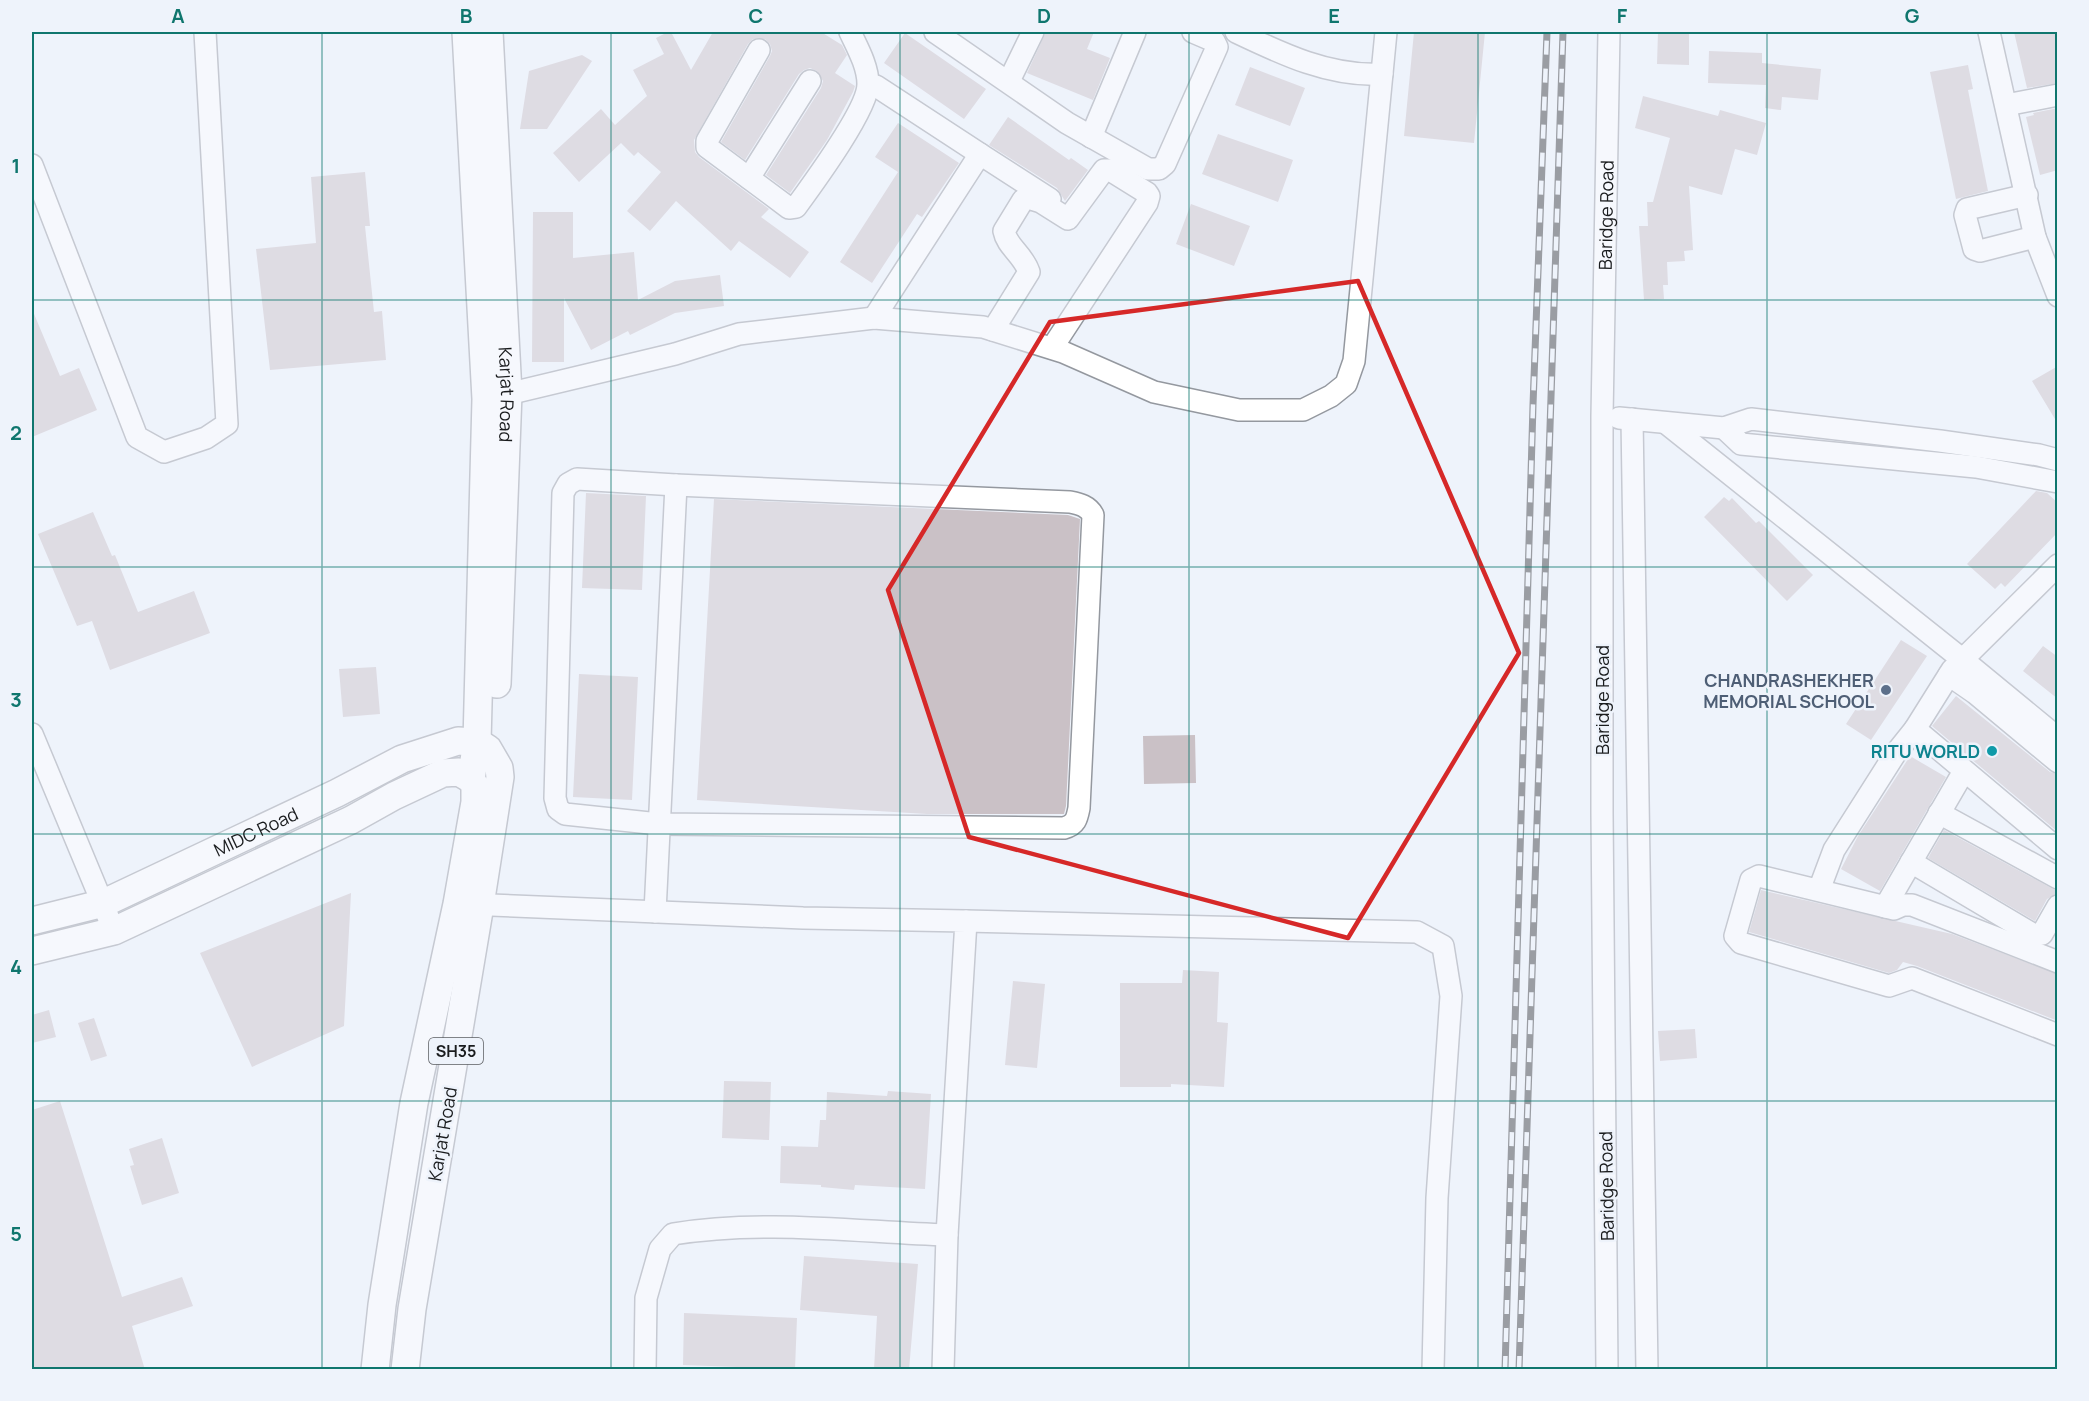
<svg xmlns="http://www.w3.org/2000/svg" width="2089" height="1401" viewBox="0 0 2089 1401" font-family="Manrope,sans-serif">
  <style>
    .building { fill: #cac1c6 }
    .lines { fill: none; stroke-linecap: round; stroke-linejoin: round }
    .minor-casing { stroke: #94989f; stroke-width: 24 }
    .major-casing { stroke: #94989f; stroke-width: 30 }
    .minor { stroke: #fff; stroke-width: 21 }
    .major { stroke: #fff; stroke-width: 27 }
    .rail-casing { stroke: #333638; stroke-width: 7 }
    .rail { stroke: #eef3fb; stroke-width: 4.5; stroke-dasharray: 14; stroke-linecap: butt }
    .marked { fill: none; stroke: #d62828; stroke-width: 4.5; stroke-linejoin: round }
    .grid { fill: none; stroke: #0f766e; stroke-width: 1.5; stroke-opacity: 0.55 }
    .service-dot { fill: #5c6f8a; stroke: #eef3fb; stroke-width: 2 }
    .culture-dot { fill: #0f9aa8; stroke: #eef3fb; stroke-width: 2 }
    .labels { text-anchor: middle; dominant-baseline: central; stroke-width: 5; stroke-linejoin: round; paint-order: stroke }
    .shield { fill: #eef3fb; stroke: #5a5c60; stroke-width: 1.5 }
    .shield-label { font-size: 16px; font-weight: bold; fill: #1a1c1e }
    .street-label { font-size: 18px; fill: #1a1c1e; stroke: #eef3fb }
    .service-label { font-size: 18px; font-weight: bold; fill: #4e5e75; stroke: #eef3fb; text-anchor: end }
    .culture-label { font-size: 18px; font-weight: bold; fill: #0d838f; stroke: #eef3fb; text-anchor: end }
    .neatline { fill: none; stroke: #0f766e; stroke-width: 2 }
    .grid-label { font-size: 20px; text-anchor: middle; font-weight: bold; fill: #0f766e }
  </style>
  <rect width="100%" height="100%" fill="#eef3fb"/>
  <path class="building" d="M668,32H671L691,70L713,32H821L842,45L847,55L835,73L855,86L853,92L827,140L790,193L766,175L821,88L823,81L817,71L810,68L804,70L799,74L745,160L721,142L770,56L772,51L770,44L765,39H753L748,44L694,140L695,152L699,157L769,209L761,217L809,252L790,278L739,241L731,251L676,201L650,231L627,211L661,172L638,152L634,156L621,143L579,182L553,153L601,109L615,125L647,96L633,70L664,54L656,38Z
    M1046,32H1094L1087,49L1110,58L1093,100L1027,73Z
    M1414,32H1485L1474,143L1404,136Z
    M1658,32H1689V65L1657,64Z
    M2014,32H2058V83L2027,88Z
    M905,33L986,89L964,119L884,63Z
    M1709,51L1762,53V63L1821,69L1818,100L1782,97L1781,110L1765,108L1766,85L1708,83Z
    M582,55L592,61L547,129H520L529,71Z
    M1968,65L1973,89L1968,90L1988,191L1956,199L1930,72Z
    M1250,67L1305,88L1290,126L1235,105Z
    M1643,96L1718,116L1720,110L1766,123L1757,155L1735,149L1722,195L1689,186L1693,250L1684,251L1685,261L1667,262L1668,285H1663L1664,299L1644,300L1639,226H1648L1647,202H1653L1670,138L1635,128Z
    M2058,108V170L2040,175L2026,117L2034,115L2033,113Z
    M1008,117L1069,160L1071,158L1088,170L1065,201L1057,188L989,145Z
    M898,123L959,163L922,217L917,214L872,283L840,262L898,172L875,157Z
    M1218,134L1293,160L1278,202L1202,174Z
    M365,172L370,226H365L374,312L382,311L386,360L270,370L256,249L316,243L311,177Z
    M1191,204L1250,226L1234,266L1176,244Z
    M533,212H573V258L634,252L638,300L675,281L720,275L724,306L675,313L630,335L628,331L591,350L564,298V362H532Z
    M32,309L60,376L79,368L97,410L32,437Z
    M2058,366V424L2032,381Z
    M2036,491L2047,493L2058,503V532L2005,587L2001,583L1995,589L1967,564Z
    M586,493L646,496L642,590L582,588Z
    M1724,497L1729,501L1732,498L1756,523L1759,521L1813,575L1787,601L1704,517Z
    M714,499L1068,515L1080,519L1066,806L1064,814H927L697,800Z
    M93,512L112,556L115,555L138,612L194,591L210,633L110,670L92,621L77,626L38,534Z
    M1901,640L1927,656L1871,740L1846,724Z
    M2043,646L2058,657V699L2023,671Z
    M376,667L380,714L343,717L339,669Z
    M579,674L638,677L632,800L573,797Z
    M1956,696L2050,772L2058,774V832L1932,726Z
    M1195,735L1196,783L1144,784L1143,736Z
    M1910,756L1946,777L1880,891L1841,869L1858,836Z
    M1944,830L2055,890L2058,893L2047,899L2035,921L1928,858Z
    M1761,890L1952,934L2058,974V1021L1917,966L1903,962L1897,970L1889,973L1749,932Z
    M351,893L344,1026L252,1067L200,953Z
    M1183,970L1219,972L1217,1022L1228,1023L1224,1087L1171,1084V1087H1120V983H1182Z
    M1013,981L1045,984L1037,1068L1005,1065Z
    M49,1010L56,1037L32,1043V1015Z
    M94,1018L107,1056L91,1061L78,1023Z
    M1695,1029L1697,1058L1660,1061L1658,1031Z
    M724,1081L771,1082L769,1140L722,1138Z
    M888,1091L931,1094L925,1189L855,1185L854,1190L821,1187V1185L780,1183L781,1146L818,1147L820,1120H826L827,1092L887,1096Z
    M60,1101L122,1297L182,1277L193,1306L132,1326L145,1370H32V1110Z
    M162,1138L179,1193L142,1205L130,1166L134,1165L129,1149Z
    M804,1256L918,1264L909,1370L874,1369L877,1316L800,1310Z
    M684,1313L797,1318L795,1369L683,1365Z"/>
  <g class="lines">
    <defs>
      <g id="minor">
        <path d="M935,32L1067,123L1148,169H1159L1165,164L1217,47L1214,41L1193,32"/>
        <path d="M1236,32C1282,54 1330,77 1382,74"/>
        <path d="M1989,32L2035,237L2058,296"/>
        <path d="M759,50L707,141V147L789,208L796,207C812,185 868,109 868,84C868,66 857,47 850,32"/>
        <path d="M1009,81L1033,32"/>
        <path d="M876,86L980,154"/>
        <path d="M2006,105L2058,95"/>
        <path d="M1091,137L1135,32"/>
        <path d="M32,165L137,437L164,452L206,438L227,424L205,32"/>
        <path d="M749,178L810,81"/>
        <path d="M2027,195L1967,209L1965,215L1974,249L1980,251L2035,237"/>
        <path d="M874,318L980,154L1050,199"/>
        <path d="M993,330L1029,272C1023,254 1007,247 1004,231L1023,200L1028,198L1041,202L1068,219L1101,174L1104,170H1110L1147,193L1149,196L1147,203L1052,348"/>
        <path d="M495,397L675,354L739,334L874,318L983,327L1063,352L1154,392L1239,410H1303L1331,396L1346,384L1354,361L1386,32"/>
        <path d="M1619,418L1724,428L1751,419L1940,441L2039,455L2058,460"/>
        <path d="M1632,419L1647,1370"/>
        <path d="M1666,423L1963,660L2058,738"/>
        <path d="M1724,428L1741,444L1976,467L2058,482"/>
        <path d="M577,479L676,485L1070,502C1080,504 1088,506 1093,515L1079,808C1077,818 1076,825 1064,828L659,824L565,814L558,809L555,798L563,493L568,484Z"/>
        <path d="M2058,565L1952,670L1915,729L2058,849"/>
        <path d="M1949,675L1975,693L2058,762"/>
        <path d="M32,734L114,931"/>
        <path d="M1939,813L2058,878"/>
        <path d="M1911,862L2034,935L2042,934L2058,906"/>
        <path d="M1819,890L1834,850L1895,754L1915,729"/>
        <path d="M466,904L803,918L966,921L947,1235L943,1370"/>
        <path d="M1885,907L1964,771"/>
        <path d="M655,912L676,485"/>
        <path d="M966,921L1417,932L1443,946L1451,996L1437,1198L1433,1370"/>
        <path d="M2058,962L1912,905H1903L1894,909L1759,876L1751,880L1735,936L1741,943L1889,986L1912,978L2058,1035"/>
        <path d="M645,1370L646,1298L660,1249L673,1234C763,1219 857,1232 947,1235"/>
        <path id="s1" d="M1607,1370L1602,813V416L1609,32"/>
      </g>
      <g id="major">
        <path id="s2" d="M489,32L508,393L497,684"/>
        <path id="s3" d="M32,921L104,903L337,793L402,759L458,741L477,742L488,749L499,768L500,777L480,905L412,1309L405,1370"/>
        <path d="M32,951L114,931L351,820L394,796L443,773L459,772L471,779"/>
        <path d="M375,1370L382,1305L414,1103L457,904L475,802V786L471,779L477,742L486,399L466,32"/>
      </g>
    </defs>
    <use href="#minor" class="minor-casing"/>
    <use href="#major" class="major-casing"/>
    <use href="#minor" class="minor"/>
    <use href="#major" class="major"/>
    <defs>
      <path id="rail" d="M1505,1370L1533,405L1547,32
        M1519,1370L1563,32"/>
    </defs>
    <use href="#rail" class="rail-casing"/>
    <use href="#rail" class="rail"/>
  </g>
  <path d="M0 0H2089V1401H0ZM1358,281L1519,653L1348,938L969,837L888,590L1050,322Z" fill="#eef3fb" fill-opacity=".55" fill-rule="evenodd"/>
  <path class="marked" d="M1358,281L1519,653L1348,938L969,837L888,590L1050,322Z"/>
  <path class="grid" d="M322,32V1370M611,32V1370M900,32V1370M1189,32V1370M1478,32V1370M1767,32V1370M32,300H2058M32,567H2058M32,834H2058M32,1101H2058"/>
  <circle class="service-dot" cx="1886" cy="690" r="6"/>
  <circle class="culture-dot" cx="1992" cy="751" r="6"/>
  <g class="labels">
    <rect class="shield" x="429" y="1038" width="54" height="26" rx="4.5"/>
    <g class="shield-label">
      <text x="456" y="1051">SH35</text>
    </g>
    <g class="street-label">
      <text stroke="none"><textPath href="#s1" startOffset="1155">Baridge Road</textPath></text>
      <text stroke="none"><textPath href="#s2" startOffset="363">Karjat Road</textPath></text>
      <text transform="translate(1602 700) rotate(-90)">Baridge Road</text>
      <text stroke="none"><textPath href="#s3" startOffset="242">MIDC Road</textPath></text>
      <text transform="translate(442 1134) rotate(-80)">Karjat Road</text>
      <text transform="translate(1606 1186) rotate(-91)">Baridge Road</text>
    </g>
    <g class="service-label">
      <text x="1874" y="680">CHANDRASHEKHER<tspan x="1874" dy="21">MEMORIAL SCHOOL</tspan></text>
    </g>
    <g class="culture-label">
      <text x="1980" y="751">RITU WORLD</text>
    </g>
  </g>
  <rect width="2089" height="1401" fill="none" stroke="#eef3fb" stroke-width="66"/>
  <rect x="33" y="33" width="2023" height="1335" class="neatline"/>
  <g class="grid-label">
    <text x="178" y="23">A</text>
    <text x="466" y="23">B</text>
    <text x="756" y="23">C</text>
    <text x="1044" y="23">D</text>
    <text x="1334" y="23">E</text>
    <text x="1622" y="23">F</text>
    <text x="1912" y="23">G</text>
    <text x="16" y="173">1</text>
    <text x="16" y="440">2</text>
    <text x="16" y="707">3</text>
    <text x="16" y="974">4</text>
    <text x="16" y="1241">5</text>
  </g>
</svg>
